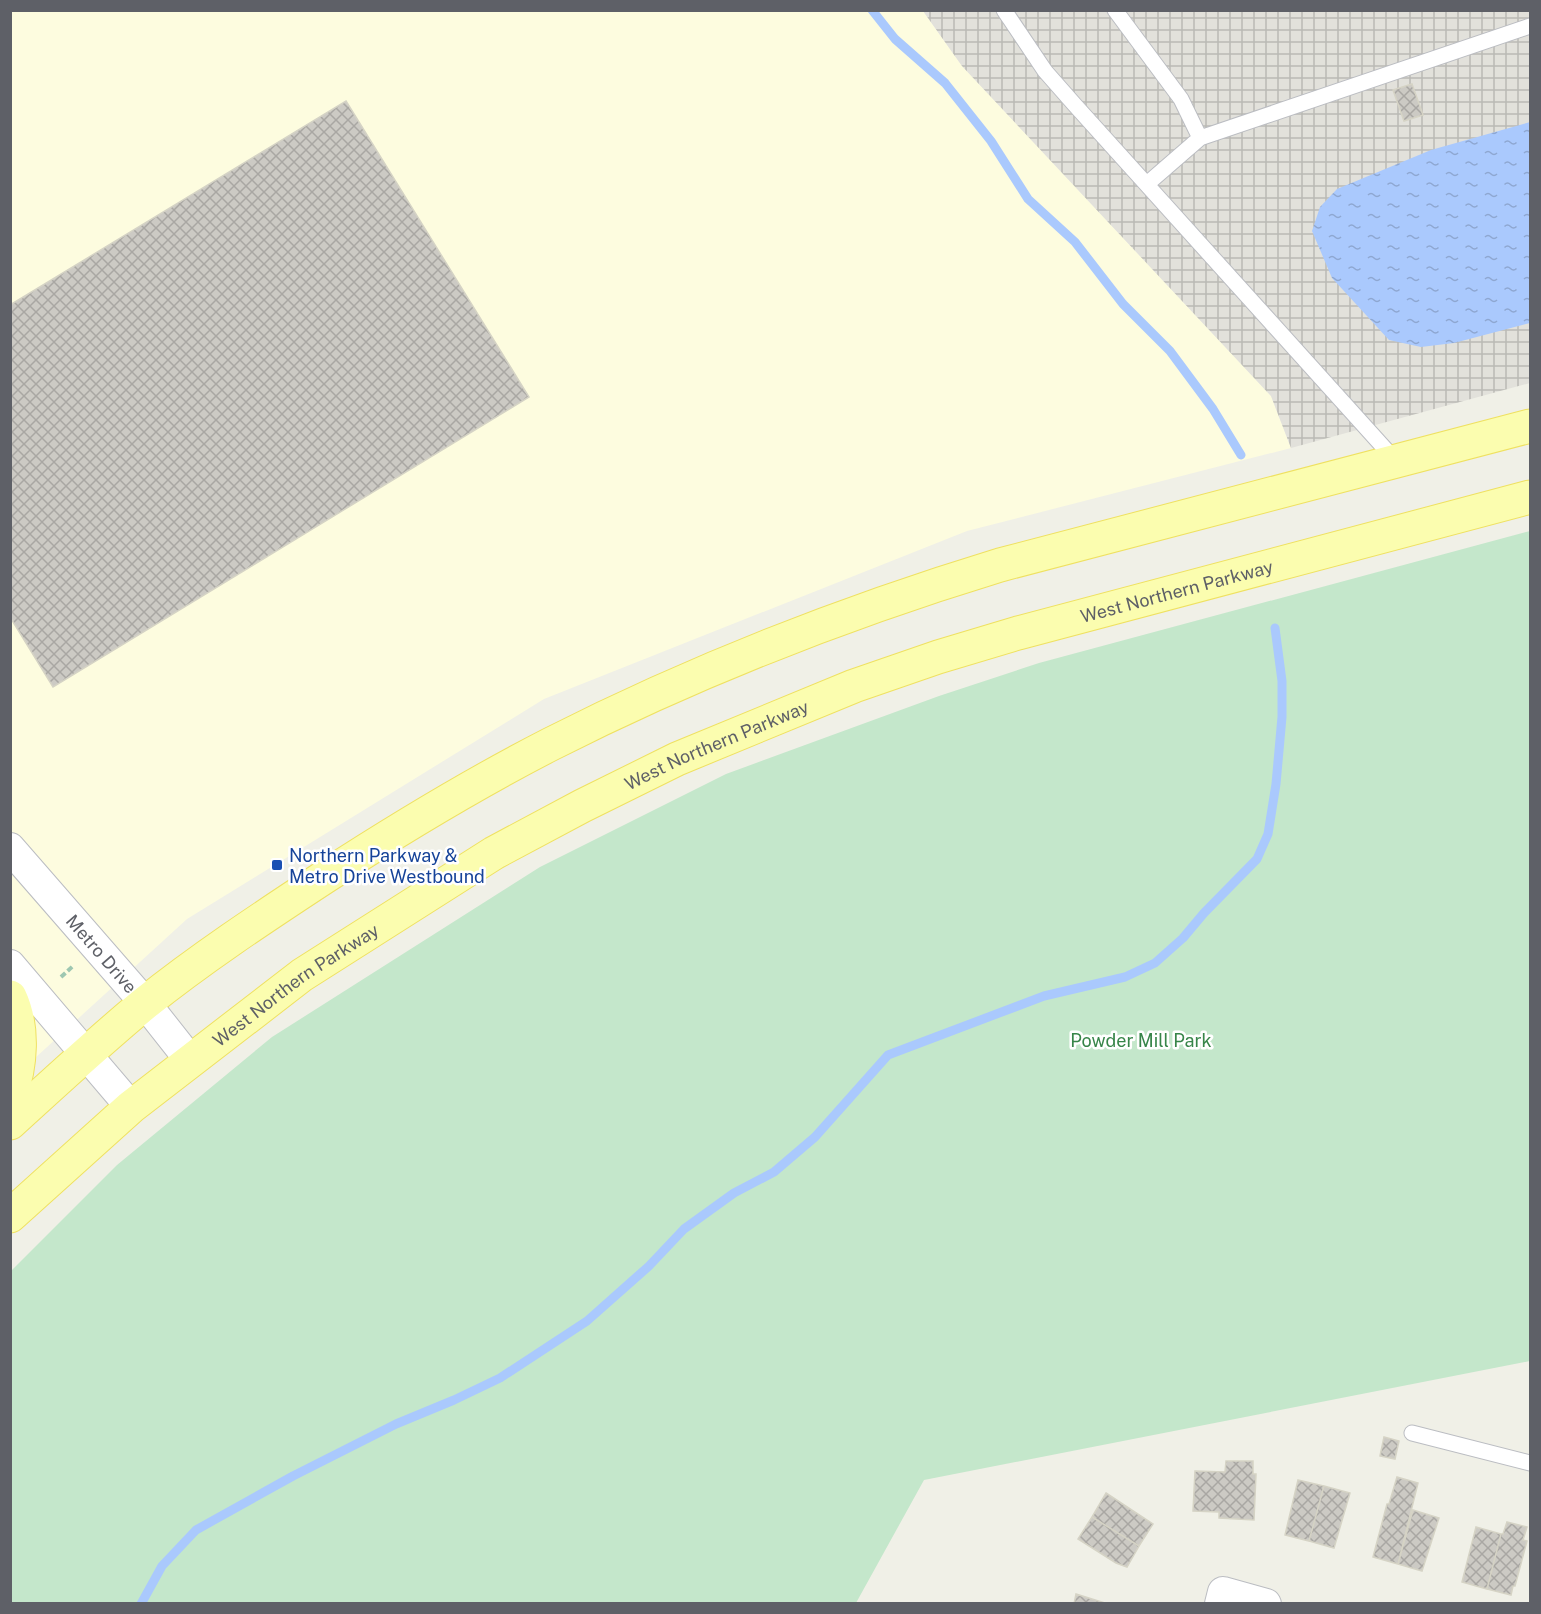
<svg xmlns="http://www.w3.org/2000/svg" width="1541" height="1614" viewBox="0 0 1541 1614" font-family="'Public Sans',sans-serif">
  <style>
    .commercial { fill: #fdfcdf }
    .industrial { fill: url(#industrial-grid) }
    .park { fill: #c4e7cb }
    .water { fill: url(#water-ripples) }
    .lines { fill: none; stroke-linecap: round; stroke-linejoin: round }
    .stream { stroke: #aac9fd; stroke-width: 9 }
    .building { fill: url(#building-cross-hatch); stroke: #d5d3c5; stroke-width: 1.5 }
    .service-casing { stroke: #bbbdc2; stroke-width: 17 }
    .minor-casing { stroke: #bbbdc2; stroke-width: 32 }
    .primary-casing { stroke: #efe161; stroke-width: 35 }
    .path { stroke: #9ec7b1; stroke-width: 4; stroke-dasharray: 6 3; stroke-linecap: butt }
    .service { stroke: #fff; stroke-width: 15 }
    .minor { stroke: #fff; stroke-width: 30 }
    .primary { stroke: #fbfdaf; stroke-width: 33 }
    .transit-dot { fill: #1a4fb4; stroke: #fff; stroke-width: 2 }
    .labels { text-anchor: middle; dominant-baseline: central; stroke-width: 5; stroke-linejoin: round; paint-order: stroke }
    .street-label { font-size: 18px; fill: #5e6067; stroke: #fff }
    .transit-label { font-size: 18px; fill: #164399; stroke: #fff; text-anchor: start }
    .park-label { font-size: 18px; fill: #378549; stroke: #fff }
  </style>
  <defs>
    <pattern id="industrial-grid" width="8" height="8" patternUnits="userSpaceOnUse" patternTransform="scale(1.5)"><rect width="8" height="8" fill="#e2e1db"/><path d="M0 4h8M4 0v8" fill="none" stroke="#babab5"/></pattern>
    <pattern id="water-ripples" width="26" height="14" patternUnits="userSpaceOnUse" patternTransform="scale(1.5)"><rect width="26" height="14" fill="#aac9fd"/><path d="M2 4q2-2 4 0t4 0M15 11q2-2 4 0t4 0" fill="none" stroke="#8ea7d1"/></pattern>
    <pattern id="building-cross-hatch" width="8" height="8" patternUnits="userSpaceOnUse" patternTransform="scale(1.5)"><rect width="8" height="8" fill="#cccac4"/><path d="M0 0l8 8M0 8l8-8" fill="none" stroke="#a9a7a3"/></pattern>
  </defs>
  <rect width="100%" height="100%" fill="#f0f0e7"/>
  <path class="commercial" d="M11,11H923L962,66L1271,396L1291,448L967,531L544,699L187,919L11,1080Z"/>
  <path class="industrial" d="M923,11H1530V383L1291,448L1271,396L962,66Z"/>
  <path class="park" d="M1530,531V1361L924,1480L856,1603H11V1271L117,1165L272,1037L540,867L726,774L939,696L1039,663Z"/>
  <path class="water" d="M1530,122V323L1454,343L1421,347L1389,340L1332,278L1312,231L1320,207L1337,189L1431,150Z"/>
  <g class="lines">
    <path class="stream" d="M872,10L895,39L945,83L991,141L1028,199L1075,242L1123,304L1170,351L1213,409L1241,455
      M141,1604L162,1566L196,1530L293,1476L396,1424L454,1400L500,1378L587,1321L649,1266L684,1229L734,1193L774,1172L815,1137L888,1055L1044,996L1125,977L1155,963L1183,938L1204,913L1257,859L1268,834L1276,784L1282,717V681L1275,628"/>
  </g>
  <path class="building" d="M1412,84L1423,115L1404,121L1393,90Z
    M346,101L529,397L53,687L10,617V305Z
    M1384,1437L1399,1441L1395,1459L1380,1456Z
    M1226,1461H1253V1474H1256L1254,1520L1219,1518V1512L1193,1511L1195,1471L1225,1472Z
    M1397,1477L1418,1483L1398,1564L1373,1557L1387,1504H1389Z
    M1298,1480L1324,1486L1309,1541L1285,1535Z
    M1324,1486L1350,1493L1334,1548L1309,1541Z
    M1106,1493L1153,1524L1139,1546L1092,1517Z
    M1413,1510L1439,1518L1422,1571L1398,1564Z
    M1092,1517L1139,1546L1127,1567L1116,1563L1078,1539Z
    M1507,1522L1527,1527L1523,1540L1527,1541L1515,1586H1513L1511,1595L1487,1589L1501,1534H1503Z
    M1476,1527L1501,1534L1487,1589L1462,1582Z
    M1076,1594L1108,1604H1074Z"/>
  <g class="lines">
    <defs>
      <path id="service" d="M1004,10L1045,71L1074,104L1396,461
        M1115,10L1181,99L1200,138
        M1147,184L1200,138L1530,26
        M1412,1433L1530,1463"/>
      <g id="minor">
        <path id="s1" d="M10,848L145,1003L190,1060"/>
        <path d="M10,965L131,1107"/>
        <path d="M1220,1604L1223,1592L1266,1604"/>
      </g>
      <g id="primary">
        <path d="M10,997C24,1027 21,1066 10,1096"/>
        <path d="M10,1123C54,1083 98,1042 144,1004C200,959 262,918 323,878C397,830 473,784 551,744C695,671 846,612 1000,565L1530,426"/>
        <path id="s2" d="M10,1216L131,1107L302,975L494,853L582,806L677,759L854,686L938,657L1018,633L1530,497"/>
      </g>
    </defs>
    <use href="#service" class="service-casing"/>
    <use href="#minor" class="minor-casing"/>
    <use href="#primary" class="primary-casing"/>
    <path class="path" d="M61,977L73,966"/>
    <use href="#service" class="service"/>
    <use href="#minor" class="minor"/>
    <use href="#primary" class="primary"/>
  </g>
  <rect class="transit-dot" x="271" y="859" width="12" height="12" rx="3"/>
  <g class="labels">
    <g class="street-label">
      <text stroke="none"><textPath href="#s2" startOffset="1340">West Northern Parkway</textPath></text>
      <text stroke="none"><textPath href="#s2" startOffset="854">West Northern Parkway</textPath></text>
      <text stroke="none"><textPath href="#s1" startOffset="140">Metro Drive</textPath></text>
      <text stroke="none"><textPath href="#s2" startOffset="368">West Northern Parkway</textPath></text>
    </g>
    <g class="transit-label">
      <text x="289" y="855">Northern Parkway &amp;<tspan x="289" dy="21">Metro Drive Westbound</tspan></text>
    </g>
    <g class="park-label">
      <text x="1141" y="1040">Powder Mill Park</text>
    </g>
  </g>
  <rect width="1541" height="1614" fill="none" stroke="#5e6067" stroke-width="24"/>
</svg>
